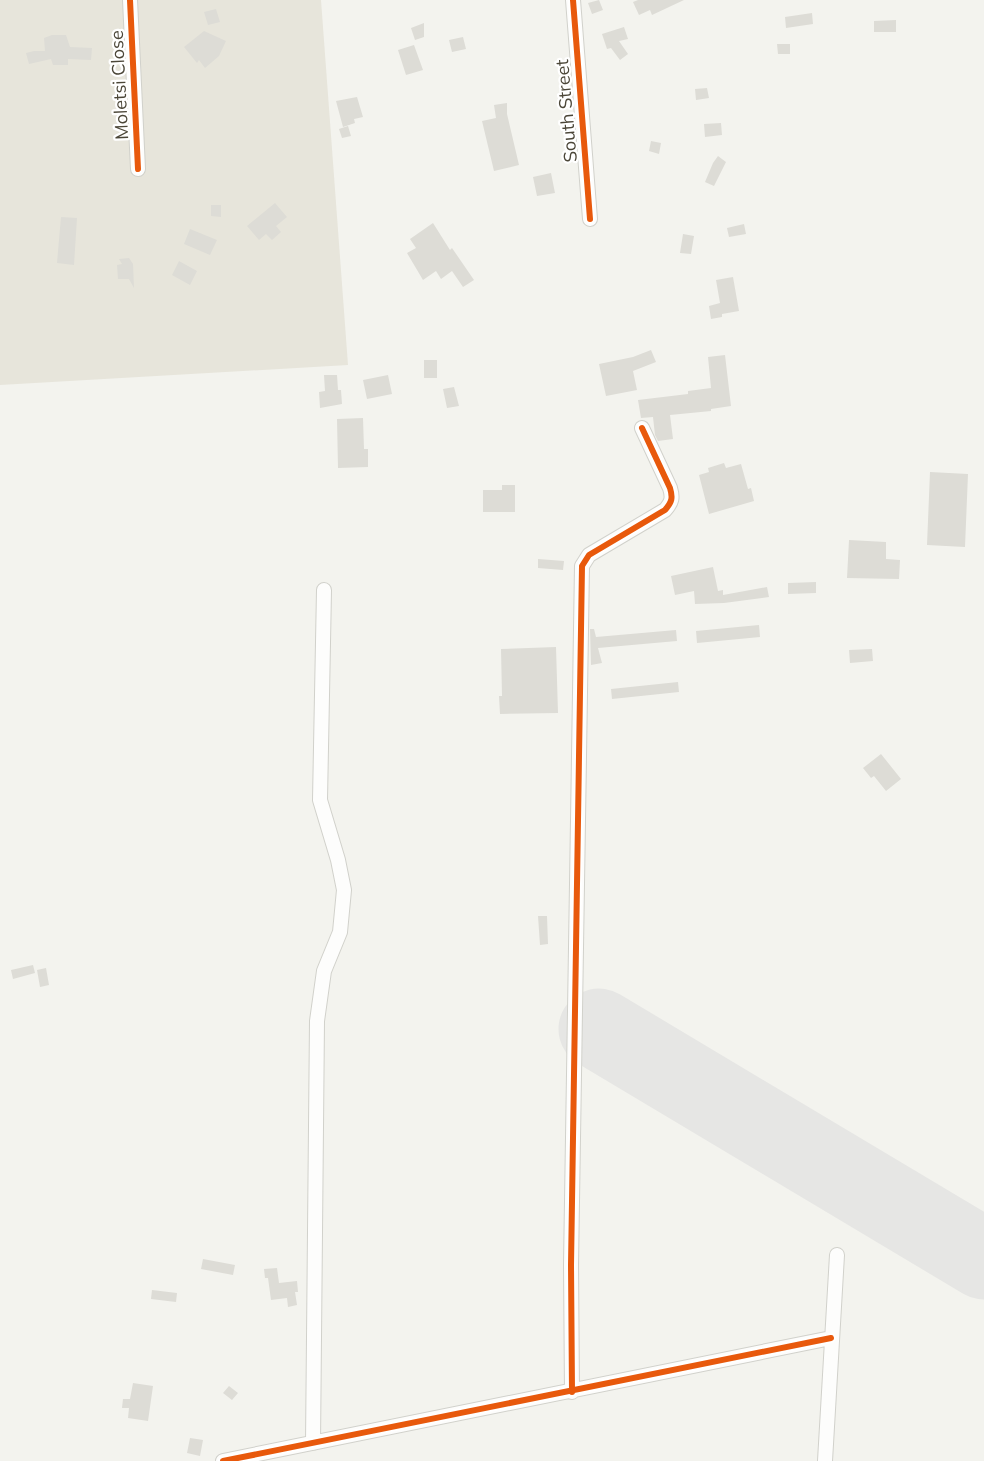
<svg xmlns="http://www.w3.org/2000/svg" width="984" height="1461" viewBox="0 0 984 1461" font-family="Mulish,sans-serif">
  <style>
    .residential { fill: #e7e5db }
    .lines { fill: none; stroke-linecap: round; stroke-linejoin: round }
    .runway { stroke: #e6e6e4; stroke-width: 81 }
    .building { fill: #dddcd6 }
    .minor-casing { stroke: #d1d1cb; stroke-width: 16 }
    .minor { stroke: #fdfdfc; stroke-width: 14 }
    .cycleway-casing { stroke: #fff; stroke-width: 10 }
    .cycleway { stroke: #e8590c; stroke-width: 6 }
    .labels { text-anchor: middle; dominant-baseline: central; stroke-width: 4.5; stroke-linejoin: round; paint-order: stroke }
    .street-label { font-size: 18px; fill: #4b4638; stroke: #fff }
  </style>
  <rect width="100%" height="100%" fill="#f3f3ee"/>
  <path class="residential" d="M0,0H321L348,365L0,385Z"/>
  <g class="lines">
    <path class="runway" d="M599,1029L984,1259"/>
  </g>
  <path class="building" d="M599,0L603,10L592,14L588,3Z
    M638,0H684L652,15L650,10L639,15L633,2Z
    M216,9L220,22L208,25L204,12Z
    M812,13L813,24L786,28L785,17Z
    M896,20V32H874V21Z
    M424,23V37L415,40L411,28Z
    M624,27L628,39L619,41L628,54L620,60L611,48L607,49L602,34Z
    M204,31L226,41L219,56L205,68L199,60L197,63L184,47Z
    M52,35H66L70,47L92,48L91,60L68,59V65H53L51,59L29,64L26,53L34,51H45L44,38Z
    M463,37L466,49L452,52L449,40Z
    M777,44H790V54H778Z
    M414,45L423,70L406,75L398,50Z
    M707,88L709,98L696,100L695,89Z
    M357,97L363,117L354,119L355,123L343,127L336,101Z
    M507,103V114L519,165L494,171L482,121L496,118L494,105Z
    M721,123L722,135L705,137L704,124Z
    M348,126L351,136L342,138L339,129Z
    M651,141L661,143L659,154L649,151Z
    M718,156L726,162L714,186L705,182L713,163Z
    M551,173L555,193L537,196L533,177Z
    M275,203L287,217L276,226L281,232L272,240L266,234L259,240L247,226Z
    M211,205H221V217L211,216Z
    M61,217L77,218L74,265L57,263Z
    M433,223L450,250L452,248L474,280L463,287L452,271L441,279L436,271L423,280L407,253L416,248L410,239Z
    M744,224L746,234L729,237L727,228Z
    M190,229L217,240L210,255L184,244Z
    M683,234L694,236L691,254L680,253Z
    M129,258L133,264L134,288L129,279H118L117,265L122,264L119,259Z
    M179,261L197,271L190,285L172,275Z
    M733,277L739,311L722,314V317L711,319L709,306L720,303L716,280Z
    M651,350L656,362L633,371L637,390L606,396L599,364L633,357Z
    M725,355L731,406L711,409V411L670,415L673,439L658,441L655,435L653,417L641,418L638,400L688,394V391L711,388L708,357Z
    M424,360H437V378H424Z
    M324,375H337L338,390H341L342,404L320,408L319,392L325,391Z
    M388,375L392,394L367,399L363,380Z
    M454,387L459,406L447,408L443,389Z
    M363,418L364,449H368V467L338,468L337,419Z
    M724,463L726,468L741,464L748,489L751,488L754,501L709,514L699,475L709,472L708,468Z
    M930,472L968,474L965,547L927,545Z
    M502,485H515V512H483V490H502Z
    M849,540L886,542V559L900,560L899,579L847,578Z
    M538,559L564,561L563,570L538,568Z
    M713,567L718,591L723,590V595L767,587L769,597L724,603L695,604L694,591L675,595L671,576Z
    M816,582V593L788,594V583Z
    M759,625L760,637L697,643L696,631Z
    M590,629H594L596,637L676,630L677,641L598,648L602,663L591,665Z
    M556,647L558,713L500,714L499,696H502L501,649Z
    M872,649L873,661L850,663L849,650Z
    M678,682L679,692L612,699L611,689Z
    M881,754L901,779L886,791L874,776L871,778L863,768Z
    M538,916H547L548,944L540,945Z
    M33,965L35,973L13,979L11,970Z
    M46,968L49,985L40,987L37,970Z
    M203,1259L235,1265L233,1275L201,1269Z
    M277,1268L279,1283L297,1281L298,1292H295L297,1305L288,1307L287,1298L271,1300L268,1278H265L264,1269Z
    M152,1290L177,1293L176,1302L151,1299Z
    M133,1383L153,1386L148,1421L128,1418L129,1408H122L123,1399H130Z
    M229,1386L238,1393L232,1400L223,1393Z
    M190,1438L203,1440L200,1456L187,1453Z"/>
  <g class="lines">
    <defs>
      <path id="minor" d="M130,0L138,169
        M573,0L590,219
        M572,1392L571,1265L582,566L589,555L665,510C672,502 673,498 670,488L642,428
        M313,1443L317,1021L324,971L340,932L344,890L338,860L320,800L324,590
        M223,1461L831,1338
        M825,1461L837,1255"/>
    </defs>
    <use href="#minor" class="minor-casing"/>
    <use href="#minor" class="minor"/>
    <defs>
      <path id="cycleway" d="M130,0L138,169
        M573,0L590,219
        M572,1392L571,1265L582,566L589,555L665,510C672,502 673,498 670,488L642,428
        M223,1461L831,1338"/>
    </defs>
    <use href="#cycleway" class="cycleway-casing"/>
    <use href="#cycleway" class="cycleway"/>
  </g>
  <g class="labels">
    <g class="street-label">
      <text transform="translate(119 85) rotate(-93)">Moletsi Close</text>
      <text transform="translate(566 111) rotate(-95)">South Street</text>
    </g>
  </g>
</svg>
